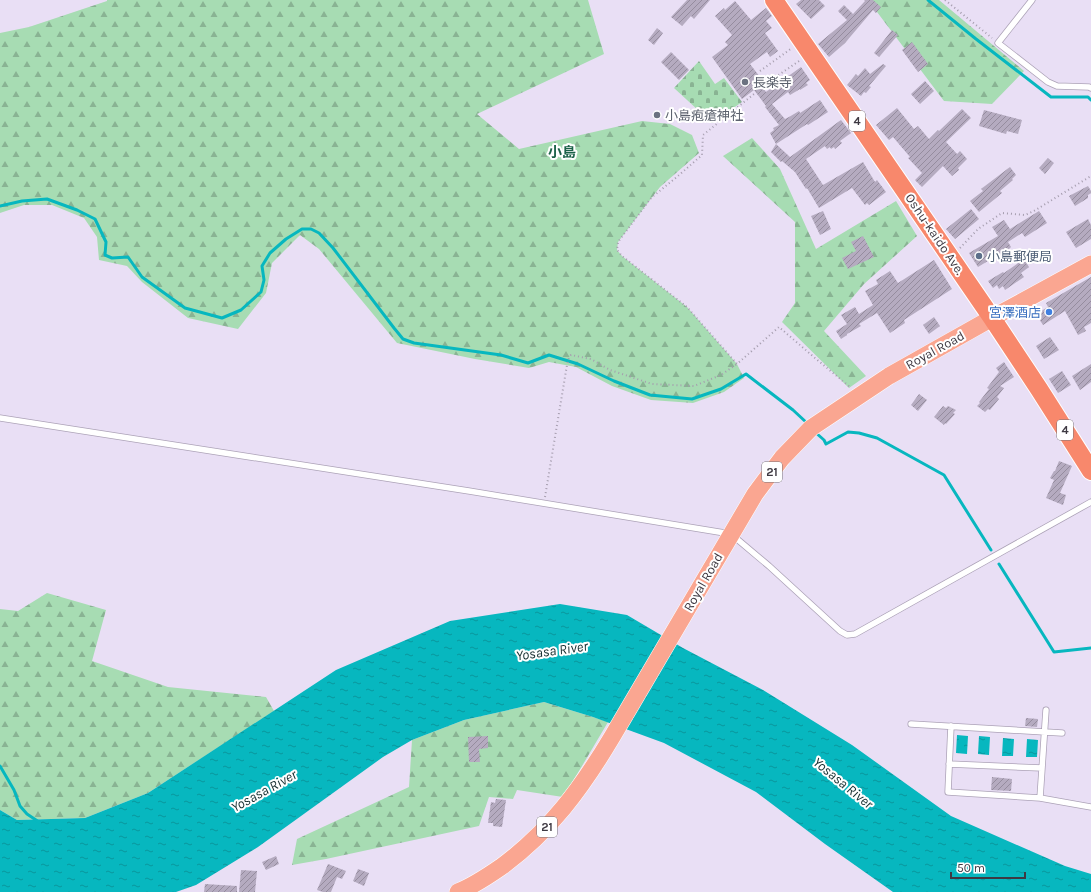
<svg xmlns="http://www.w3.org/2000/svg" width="1091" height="892" viewBox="0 0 1091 892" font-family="Karla,'Noto Sans JP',sans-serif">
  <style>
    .forest { fill: url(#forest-firs) }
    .cemetery { fill: url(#cemetery-stones) }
    .water { fill: url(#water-ripples) }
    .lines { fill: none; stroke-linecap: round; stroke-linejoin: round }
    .stream { stroke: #07b7bf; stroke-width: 3 }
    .building { fill: url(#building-hatch) }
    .service-casing { stroke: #aca2b7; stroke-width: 7 }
    .primary-casing { stroke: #fff; stroke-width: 18 }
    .trunk-casing { stroke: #fff; stroke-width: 20 }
    .path { stroke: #a59dae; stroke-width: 2; stroke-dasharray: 1 3; stroke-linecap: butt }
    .service { stroke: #fff; stroke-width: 5.5 }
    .primary { stroke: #faa691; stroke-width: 17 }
    .trunk { stroke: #f8886c; stroke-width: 18 }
    .worship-dot { fill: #6b7280; stroke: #fff; stroke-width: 1.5 }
    .service-dot { fill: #5c6f8a; stroke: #fff; stroke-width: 1.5 }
    .shop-dot { fill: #3f7fe0; stroke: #fff; stroke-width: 1.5 }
    .labels { text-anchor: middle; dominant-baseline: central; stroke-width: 4; stroke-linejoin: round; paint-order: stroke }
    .shield { fill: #fff; stroke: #78747b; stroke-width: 1 }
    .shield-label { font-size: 12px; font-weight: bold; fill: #3e3942 }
    .worship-label { font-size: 13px; fill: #5b616d; stroke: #fff; text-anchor: start }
    .street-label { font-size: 13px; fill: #3e3942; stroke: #fff }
    .service-label { font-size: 13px; fill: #4e5e75; stroke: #fff; text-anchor: start }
    .shop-label { font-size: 13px; fill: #366cbe; stroke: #fff; text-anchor: end }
    .neighbourhood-label { font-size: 14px; font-weight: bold; fill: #1b6148; stroke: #fff }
    .water-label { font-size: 14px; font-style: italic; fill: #162e30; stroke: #fff }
  </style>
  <defs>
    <pattern id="forest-firs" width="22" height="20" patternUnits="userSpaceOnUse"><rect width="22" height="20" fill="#a7dcb3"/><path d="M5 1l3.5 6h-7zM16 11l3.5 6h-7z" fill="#89b393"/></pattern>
    <pattern id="cemetery-stones" width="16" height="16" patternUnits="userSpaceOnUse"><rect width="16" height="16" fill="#a7dcb3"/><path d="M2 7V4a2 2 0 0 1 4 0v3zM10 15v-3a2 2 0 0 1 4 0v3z" fill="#89b393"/></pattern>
    <pattern id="water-ripples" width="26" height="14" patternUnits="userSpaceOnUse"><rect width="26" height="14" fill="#07b7bf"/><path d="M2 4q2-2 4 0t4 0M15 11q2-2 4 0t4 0" fill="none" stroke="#09969d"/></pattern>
    <pattern id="building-hatch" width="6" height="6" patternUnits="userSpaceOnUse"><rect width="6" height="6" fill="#b5abc0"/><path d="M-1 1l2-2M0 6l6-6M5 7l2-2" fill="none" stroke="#958c9e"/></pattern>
  </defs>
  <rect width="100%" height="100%" fill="#e9dff5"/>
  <path class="forest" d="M107,0H588L604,54L477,114L519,149L642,121L670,124L692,135L699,153L660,187L618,242L617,250L622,256L687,307L737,364L744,378L724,392L693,403L651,400L612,386L576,367L549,362L529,368L475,359L397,343L319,249L300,235L272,263L266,293L238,329L188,318L142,282L127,266L99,260L97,237L84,218L52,205H24L0,213V33L29,27L107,1Z
    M868,0H939L1024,71L992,104L944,101Z
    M752,138L780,169L816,249L896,201L917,236L864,284L824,331L866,376L849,388L782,322L795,303V222L723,156Z
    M47,593L106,610L92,661L168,687L266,697L274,711L148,793L85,818L17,820L0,810V609L18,611Z
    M544,702L593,717L608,722L582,766L563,797L517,790L513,799L489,797L479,826L326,859L292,865L297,839L409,787L412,740L464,720Z"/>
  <path class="cemetery" d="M699,61L715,84L724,78L742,102L712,123L674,88Z"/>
  <path class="water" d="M560,604L627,615L683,648L763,690L852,745L951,816L1065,866L1091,874V892H893L825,844L756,792L664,743L593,717L544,702L464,720L412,740L383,757L258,847L196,885L176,892H0V810L17,820L85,818L148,793L336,670L450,621Z
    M957,735L968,736L967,754L956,753Z
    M979,736L990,737L989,755L978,754Z
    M1003,738L1014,739L1013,756H1002Z
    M1027,739L1038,740L1037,757H1026Z"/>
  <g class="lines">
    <path class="stream" d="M928,0L976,39L1051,97H1088L1091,100
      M0,206L22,201L47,199L77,210L95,219L106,242L105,255L112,258L128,257L142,277L185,308L222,318L241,310L261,292L264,280L262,266L270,253L286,239L302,229H311L319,233L333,248L394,328L403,339L414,343L501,355L528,363L549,355L578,364L614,381L650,395L692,399L721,389L746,374L793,410L807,423
      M815,432L824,440L826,444L848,432L859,433L877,438L944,475L991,550
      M999,564L1054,652L1091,648
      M0,766L14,790L20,806L27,814L39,822"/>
  </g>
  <path class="building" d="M687,0H710L694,19L691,16L682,26L671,17Z
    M801,0H819L825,6L811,19L796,4Z
    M864,0H873L881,7L876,13L873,10L845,43L829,57L818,44L847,20L838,11L844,5L853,14L865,1Z
    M735,1L751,20L766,8L772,16L766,21L772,28L765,33L778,51L770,57L767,52L750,64L760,77L757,79L766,92L801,67L810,80L806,83L808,85L800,90V89L790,95L788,92L772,104L785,119L789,117L799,111L800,113L820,100L828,112L808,125L807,124L776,144L770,133L774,130L773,128L779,125L765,107L766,106L754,90L742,99L712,57L728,45L725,42L732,35L715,16L724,8L725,10Z
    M657,28L663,33L654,45L648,40Z
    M892,30L898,35L879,57L874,53Z
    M912,42L928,64L918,72L902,50Z
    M671,52L689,70L679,80L661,62Z
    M883,64L886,66L869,86L871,87L866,93L864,92L861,96L847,85L856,74L858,76L865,68L870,74Z
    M925,81L934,91L920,104L911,94Z
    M897,108L914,129L918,126L929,139L938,130L939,131L962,109L971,118L946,142L957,154L960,151L967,159L958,168L959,170L952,176L943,166L922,187L915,180L922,173L908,158L910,157L893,137L889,140L876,125Z
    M984,110L1022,120L1018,134L1007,131L1006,134L979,126Z
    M841,120L851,133L840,141L842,143L835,149L834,147L831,149L830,147L827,149L825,146L806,159L823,185L863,162L875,182L877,180L886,192L869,205L867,203L865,205L852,188L819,208L807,188L806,189L795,172L782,161L781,162L771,152L776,144L790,157Z
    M1048,158L1054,163L1045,174L1039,168Z
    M1010,167L1016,175L1012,179L1013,180L1000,191L1002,193L979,212L970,201L983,191L981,189Z
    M1088,186L1091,191V193L1088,195V198L1075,206L1069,196Z
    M971,209L979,219L955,239L946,229Z
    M823,211L831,229L820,235L811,216Z
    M1039,211L1047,223L1025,237L1022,233L1008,242L1011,247L1007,251L1002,254L1001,253L978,267L969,253L998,236L992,227L1004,220L1010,229Z
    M1088,219L1091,225V239L1076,248L1066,232Z
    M863,236L874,257L848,269L842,258L856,251L851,242Z
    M1024,259L1029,267L1021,273L1024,277L1005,290L1003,286L999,289L997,285L993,288L988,281L1003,272L1004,273Z
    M934,260L952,289L904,320L905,323L890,333L877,313L859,324L861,326L847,334V335L841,339L836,331L847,324L841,315L855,307L859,314L873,305L865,291L878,284L876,280L890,271L898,283Z
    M1091,277V323L1084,327L1086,331L1078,335L1065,311L1043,325L1036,314L1048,307L1046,303Z
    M934,317L940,326L929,334L923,325Z
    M1050,337L1059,350L1044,359L1036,346Z
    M1004,362L1014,377L1000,386L1004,388L997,397L999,399L990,410L988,409L985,412L977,406L980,403L979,402L989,389L987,388L999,372L996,368Z
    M1091,364V382L1080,390L1072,376Z
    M1062,371L1071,385L1058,393L1049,379Z
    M919,394L927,400L918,411L911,405Z
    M943,406L946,408L948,406L956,410L953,413L955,414L946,424L945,423L944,425L934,417Z
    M1059,461L1072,466L1060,493L1066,495L1063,505L1046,498L1054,480L1050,478L1054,471H1055Z
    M1026,718L1038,719L1037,727L1025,726Z
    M488,736V748L479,749L480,762H469L468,737Z
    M992,777L1012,779L1011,791L991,790Z
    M496,799L506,800L502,827L493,826V823H488L491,802L495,803Z
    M276,856L279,864L266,870L262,862Z
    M328,864L346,871L342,879L337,877L331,892H323L317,890Z
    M358,869L369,873L364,886L353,881Z
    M241,870L257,871L255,892H239Z
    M205,884L237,886V892H204Z"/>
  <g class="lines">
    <defs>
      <path id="service" d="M1032,0L998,43L1048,82L1057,86L1089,87L1091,88
        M0,418L469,491L731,534L769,566L840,631L847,635L855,634L1091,502
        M911,724L1062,733
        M951,726L948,792L1040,798L1046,710
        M949,764L1042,768
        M1040,798L1091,807"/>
      <path id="primary" d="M458,892C473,886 488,876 501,867C550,831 581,789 612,737L755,494L782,458L811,428L889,376L992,318L1091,264"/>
      <path id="trunk" d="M774,0L992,318L1039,389L1091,471"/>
    </defs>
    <use href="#service" class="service-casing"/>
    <use href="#primary" class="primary-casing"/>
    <use href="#trunk" class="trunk-casing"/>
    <path class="path" d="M945,0L992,38
      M799,61L774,78L703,135L702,155L678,176L651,198L618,242L617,250L622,256L687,307L737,364L779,327L815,358L850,387
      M760,71L792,48
      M960,248L978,229L1002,213L1025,215L1034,211L1091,176
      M545,497L567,365L569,357L571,355L591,359L610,370L652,384L694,386L721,375L737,364"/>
    <use href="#service" class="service"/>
    <use href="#primary" class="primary"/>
    <use href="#trunk" class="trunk"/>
  </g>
  <g class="worship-dot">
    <circle cx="745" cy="82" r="4"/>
    <circle cx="657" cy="115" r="4"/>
  </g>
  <circle class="service-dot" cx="979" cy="256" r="4"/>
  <circle class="shop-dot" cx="1049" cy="312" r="4"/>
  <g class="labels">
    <g class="shield">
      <rect x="849" y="111" width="16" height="20" rx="3"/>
      <rect x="1057" y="420" width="16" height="20" rx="3"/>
      <rect x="762" y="462" width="20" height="20" rx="3"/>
      <rect x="537" y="817" width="20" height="20" rx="3"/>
    </g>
    <g class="shield-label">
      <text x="857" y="121">4</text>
      <text x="1065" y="430">4</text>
      <text x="772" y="472">21</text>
      <text x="547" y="827">21</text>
    </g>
    <g class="worship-label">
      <text x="753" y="82">長楽寺</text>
      <text x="665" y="115">小島疱瘡神社</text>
    </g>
    <g class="street-label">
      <text transform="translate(935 234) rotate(56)">Oshu-kaido Ave.</text>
      <text transform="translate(935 350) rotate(-29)">Royal Road</text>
      <text transform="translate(703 582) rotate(-60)">Royal Road</text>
    </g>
    <g class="service-label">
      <text x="987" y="256">小島郵便局</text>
    </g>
    <g class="shop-label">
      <text x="1041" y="312">宮澤酒店</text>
    </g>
    <g class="neighbourhood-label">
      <text x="562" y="152">小島</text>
    </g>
    <g class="water-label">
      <text transform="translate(552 651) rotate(-8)">Yosasa River</text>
      <text transform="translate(843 783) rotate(39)">Yosasa River</text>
      <text transform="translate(264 791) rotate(-29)">Yosasa River</text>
    </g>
  </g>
  <path d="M951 872v6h74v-6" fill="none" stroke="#3e3942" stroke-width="2"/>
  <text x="957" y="872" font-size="12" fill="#3e3942" stroke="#ffffff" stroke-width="3" paint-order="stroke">50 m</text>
</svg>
